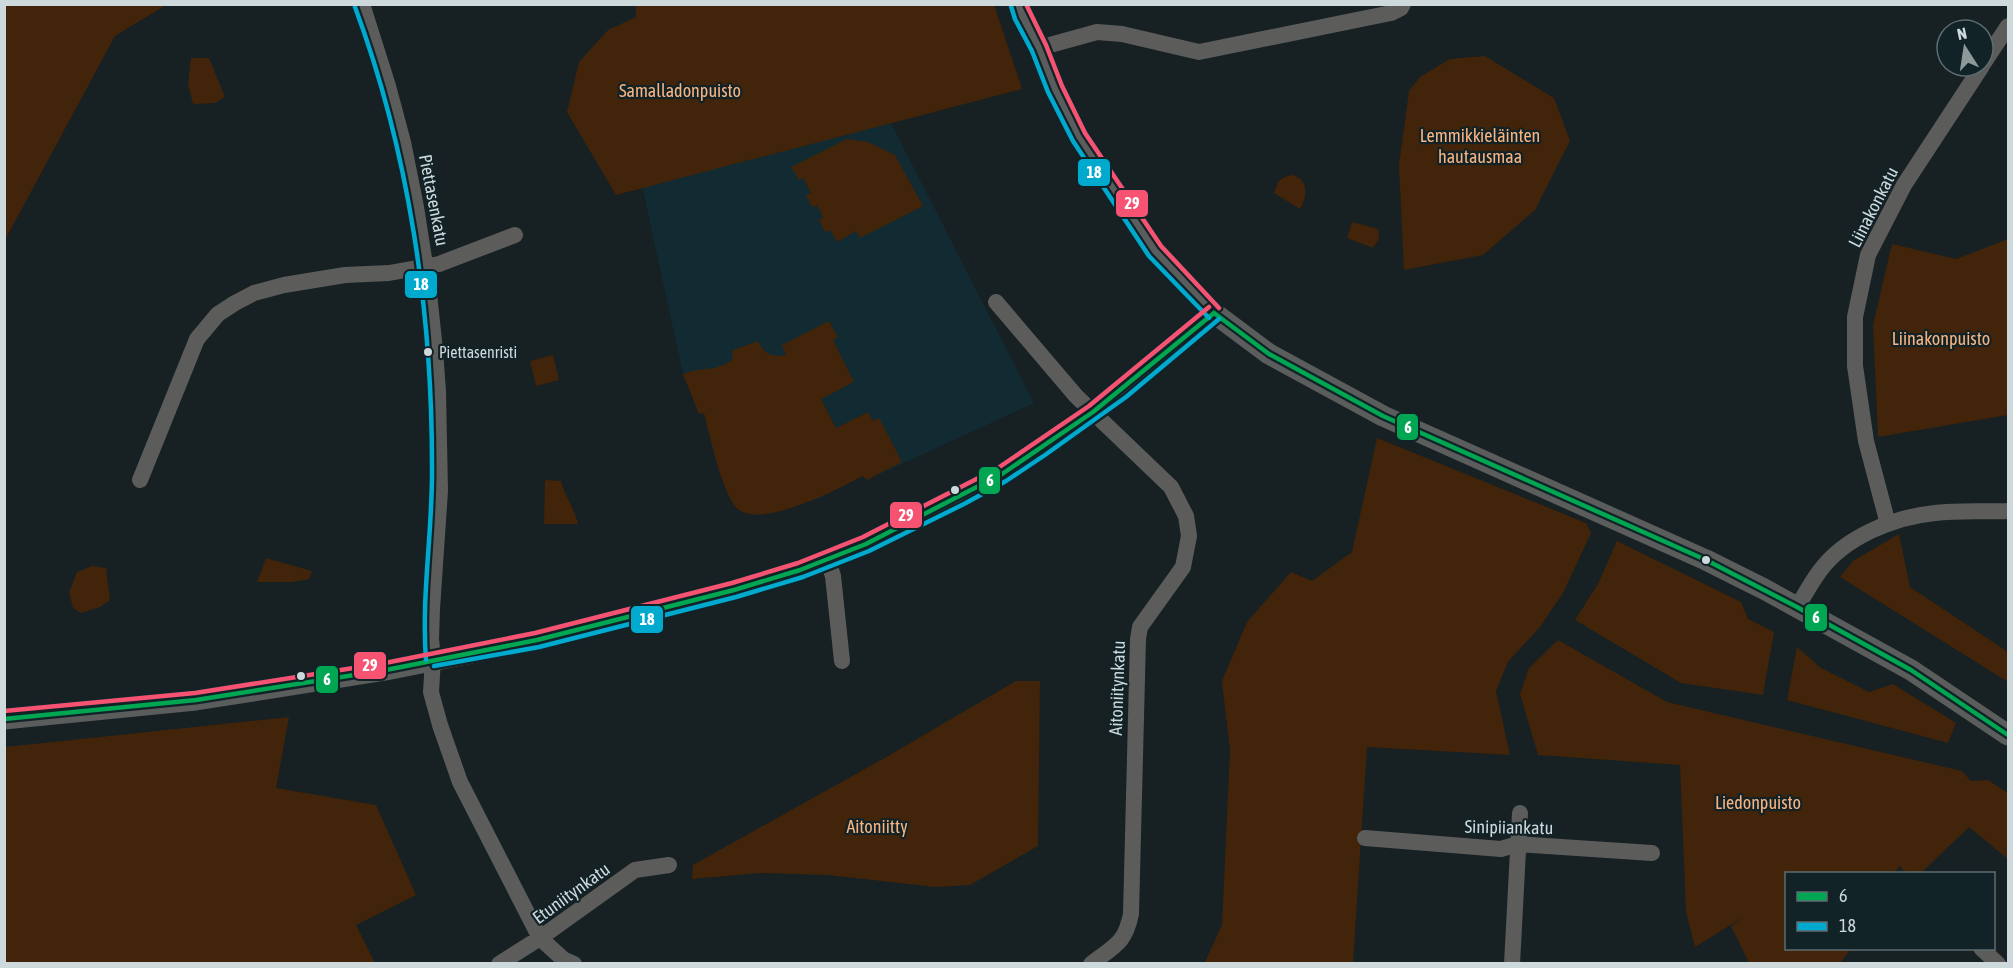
<svg xmlns="http://www.w3.org/2000/svg" width="2013" height="968" viewBox="0 0 2013 968" font-family="'Asap Condensed',sans-serif">
  <style>
    .built { fill: #122a31 }
    .green { fill: #412409 }
    .lines { fill: none; stroke-linecap: round; stroke-linejoin: round }
    .minor { stroke: #5c5c5b; stroke-width: 16 }
    .major { stroke: #5b5c5c; stroke-width: 21 }
    .bus-1-casing { stroke: #122328; stroke-width: 9 }
    .bus-2-casing { stroke: #122328; stroke-width: 9 }
    .bus-3-casing { stroke: #122328; stroke-width: 9 }
    .bus-1 { stroke: #00a651; stroke-width: 4.5 }
    .bus-2 { stroke: #00a9ce; stroke-width: 4.5 }
    .bus-3 { stroke: #f65372; stroke-width: 4.5 }
    .bus-dot { fill: #ced9dc; stroke: #122328; stroke-width: 2 }
    .labels { text-anchor: middle; dominant-baseline: central; stroke-width: 4.5; stroke-linejoin: round; paint-order: stroke }
    .bus-label { font-size: 16px; fill: #ced9dc; stroke: #122328; text-anchor: start }
    .park-label { font-size: 18px; fill: #fab480; stroke: #122328 }
    .street-label { font-size: 18px; fill: #ced9dc; stroke: #122328 }
    .line-badge { stroke: #122328; stroke-width: 2 }
    .badge-label { font-size: 16px; text-anchor: middle; font-weight: bold; fill: #fff }
  </style>
  <rect width="100%" height="100%" fill="#172023"/>
  <path class="built" d="M891,123L1034,403L867,480L863,476L820,498L786,509L760,515L744,512L736,508L730,497L716,457L704,413L699,414L683,374L642,186Z"/>
  <path class="green" d="M4,5H166L115,36L5,240Z
    M636,5H994L1022,89L616,195L567,112L579,62L608,30L636,17Z
    M1485,56L1554,98L1570,141L1535,210L1483,255L1404,270L1399,165L1409,91L1420,77L1450,59Z
    M191,58H209L225,97L215,103L193,104L188,84Z
    M847,139L868,142L895,155L923,206L860,238L856,231L837,242L830,230L825,232L819,220L823,217L817,205L812,207L806,195L811,193L803,178L799,180L791,167Z
    M1293,175C1309,180 1307,197 1300,209L1274,193C1278,181 1280,177 1293,175Z
    M1352,222L1378,229L1379,239L1373,248L1347,238Z
    M2008,239V415L1878,437L1873,325L1892,244L1956,259Z
    M829,321L838,337L833,340L854,382L821,399L836,428L868,412L873,421L879,418L902,462L867,480L863,476C840,488 756,533 735,506C721,488 710,437 704,413L699,414L683,374C702,366 713,373 732,360L733,350L758,341C765,355 771,357 786,355L782,345Z
    M553,355L559,380L536,386L530,361Z
    M1377,438L1586,523L1591,533L1563,593L1540,627L1508,662L1496,691L1510,755L1367,747L1353,963L1204,964L1222,925L1230,750L1222,681L1247,622L1291,572L1312,581L1352,552Z
    M545,480L561,481C565,497 575,509 578,524H544Z
    M1899,534L1910,587L2008,652V682L1840,577L1853,561Z
    M1617,541L1741,602L1748,619L1774,632L1763,695L1681,683L1575,620L1598,584Z
    M266,558L312,571L309,579L292,582H257Z
    M92,566L106,568L110,600L100,607L81,613L73,608L69,592L77,572Z
    M1558,640L1667,702L1962,771L1971,781L1988,780L2008,793V859L1969,827L1921,873H1905L1900,866L1894,873L1786,874V948L1851,949L1840,963H1749L1731,926L1745,916L1695,947L1686,912L1680,765L1538,755L1520,694L1529,668Z
    M1797,647L1821,668L1869,692L1893,684L1956,723L1948,743L1787,700Z
    M1016,681H1040L1038,846L970,885L936,887L828,875L761,873L692,879L693,865L888,756Z
    M289,717L276,788L376,805L416,895L356,925L375,963H5V747Z"/>
  <g class="lines">
    <path class="minor" d="M362,4L388,86L403,142L416,207L428,284L435,350L438,391L440,491L432,609L431,639L433,659L431,692L440,725L460,782L540,938L563,959L574,964
      M1039,48L1097,32L1122,34L1199,52L1391,13L1401,8L1403,4
      M1983,64L2008,26
      M996,302L1076,396L1171,487L1186,516L1189,536L1183,567L1140,627L1138,639L1131,914C1125,944 1114,946 1091,964
      M140,480L197,339L218,314L235,303L254,293L284,285L345,275L389,273L439,264L515,235
      M1888,524L1866,441L1855,366V317L1868,255L1904,185L1982,66
      M827,559L833,576L842,661
      M1797,607C1804,596 1811,583 1819,572C1844,537 1894,517 1935,513C1959,510 1984,512 2008,511
      M1365,838L1501,849L1518,844L1652,853
      M1981,948L1998,964
      M499,964L540,938L635,870L669,865
      M1512,964L1520,813"/>
    <path class="major" d="M1018,4L1022,16L1039,48L1055,89L1079,137L1155,251L1214,313L1269,354L1383,416L1706,560L1764,589L1911,670L2008,735
      M4,719L196,700L386,670L537,640L734,590L800,570L866,544L960,497L1002,474L1093,412L1214,313"/>
    <defs>
      <path id="bus-1" d="M1214,313L1269,354L1383,416L1706,560L1797,607L1911,670L2008,735
        M4,719L196,700L386,670L537,640L734,590L800,570L866,544L1002,474L1093,412L1214,313"/>
      <path id="bus-2" d="M1011,6L1015,19L1032,51L1048,92L1073,141L1149,256L1209,318
        M355,7C409,152 432,311 432,465C433,530 421,595 426,660
        M434,666L539,647L736,597L803,577L869,551L964,504L1006,481L1045,455L1126,397L1219,319"/>
      <path id="bus-3" d="M1026,4L1046,45L1062,86L1085,133L1161,246L1219,308
        M4,711L195,693L385,663L535,633L732,583L798,563L863,537L998,468L1089,406L1209,307"/>
    </defs>
    <use href="#bus-1" class="bus-1-casing"/>
    <use href="#bus-2" class="bus-2-casing"/>
    <use href="#bus-3" class="bus-3-casing"/>
    <use href="#bus-1" class="bus-1"/>
    <use href="#bus-2" class="bus-2"/>
    <use href="#bus-3" class="bus-3"/>
  </g>
  <g class="bus-dot">
    <circle cx="428" cy="352" r="5"/>
    <circle cx="955" cy="490" r="5"/>
    <circle cx="1706" cy="560" r="5"/>
    <circle cx="301" cy="676" r="5"/>
  </g>
  <g class="labels">
    <g class="bus-label">
      <text x="439" y="352">Piettasenristi</text>
    </g>
    <g class="park-label">
      <text x="680" y="90">Samalladonpuisto</text>
      <text x="1480" y="135">Lemmikkieläinten<tspan x="1480" dy="21">hautausmaa</tspan></text>
      <text x="1941" y="338">Liinakonpuisto</text>
      <text x="1758" y="802">Liedonpuisto</text>
      <text x="877" y="826">Aitoniitty</text>
    </g>
    <g class="street-label">
      <text transform="translate(434 200) rotate(79)">Piettasenkatu</text>
      <text transform="translate(1873 207) rotate(-63)">Liinakonkatu</text>
      <text transform="translate(1117 688) rotate(-88)">Aitoniitynkatu</text>
      <text transform="translate(1509 827) rotate(1)">Sinipiiankatu</text>
      <text transform="translate(571 893) rotate(-36)">Etuniitynkatu</text>
    </g>
  </g>
  <g class="line-badge">
    <rect x="1077" y="158" width="34" height="29" rx="6" fill="#00a9ce"/>
    <rect x="1115" y="189" width="34" height="29" rx="6" fill="#f65372"/>
    <rect x="404" y="270" width="34" height="29" rx="6" fill="#00a9ce"/>
    <rect x="1396" y="413" width="23" height="28" rx="6" fill="#00a651"/>
    <rect x="978" y="466" width="23" height="29" rx="6" fill="#00a651"/>
    <rect x="889" y="501" width="34" height="28" rx="6" fill="#f65372"/>
    <rect x="1804" y="603" width="24" height="29" rx="6" fill="#00a651"/>
    <rect x="630" y="605" width="34" height="29" rx="6" fill="#00a9ce"/>
    <rect x="353" y="651" width="34" height="29" rx="6" fill="#f65372"/>
    <rect x="315" y="665" width="24" height="29" rx="6" fill="#00a651"/>
  </g>
  <g class="badge-label">
    <text x="1094" y="178">18</text>
    <text x="1132" y="209">29</text>
    <text x="421" y="290">18</text>
    <text x="1408" y="433">6</text>
    <text x="990" y="486">6</text>
    <text x="906" y="521">29</text>
    <text x="1816" y="623">6</text>
    <text x="647" y="625">18</text>
    <text x="370" y="671">29</text>
    <text x="327" y="685">6</text>
  </g>
  <rect width="2013" height="968" fill="none" stroke="#ced9dc" stroke-width="12"/>
  <rect x="1785" y="872" width="210" height="78" fill="#122328" stroke="#5d6c70" stroke-width="1.5"/>
  <rect x="1797" y="892" width="30" height="9" fill="#00a651" stroke="#5d6c70" stroke-width="1.5"/>
  <text x="1839" y="902" font-size="18" fill="#ced9dc">6</text>
  <rect x="1797" y="922" width="30" height="9" fill="#00a9ce" stroke="#5d6c70" stroke-width="1.5"/>
  <text x="1839" y="932" font-size="18" fill="#ced9dc">18</text>
  <g transform="translate(1965 48) rotate(348)"><circle r="28" fill="#122328" stroke="#5d6c70" stroke-width="1.5"/>
  <path d="M0-4.5L10 22L0 15L-10 22Z" fill="#8e989b"/>
  <text y="-9" font-size="16" font-weight="bold" text-anchor="middle" fill="#ced9dc">N</text>
  </g>
</svg>
